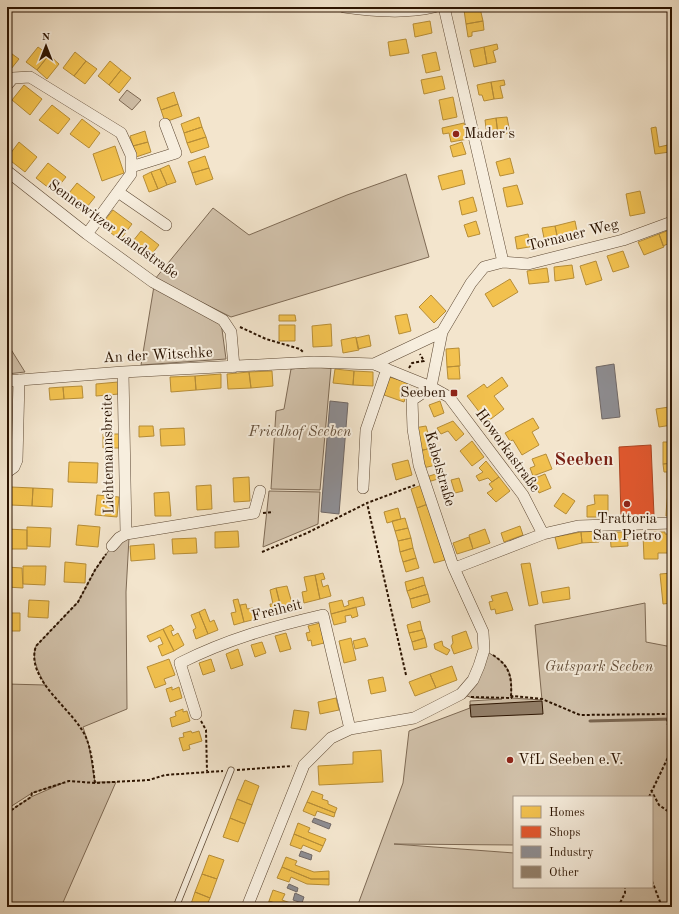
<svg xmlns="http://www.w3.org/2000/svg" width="679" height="914" viewBox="0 0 679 914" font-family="'Old Standard TT',serif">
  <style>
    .green { fill: #d1c1aa; stroke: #7e6a55; fill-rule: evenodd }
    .homes { fill: #f2c14e; stroke: #b68d37 }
    .shops { fill: #e4572e; stroke: #ac4320 }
    .industry { fill: #8d8d92; stroke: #706866 }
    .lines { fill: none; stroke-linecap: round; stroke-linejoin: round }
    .stream { stroke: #7a6651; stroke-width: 3 }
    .building { fill: #93806b; stroke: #2b1300 }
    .lane-casing { stroke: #5d4833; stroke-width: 7 }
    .street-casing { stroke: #5d4833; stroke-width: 12 }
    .path { stroke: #2b1300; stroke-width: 2; stroke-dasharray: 3 2; stroke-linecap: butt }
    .lane { stroke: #f7eede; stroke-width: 5.5 }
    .street { stroke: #f7eede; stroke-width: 11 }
    .poi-dot { fill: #8f2418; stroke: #f7eede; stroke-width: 1.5 }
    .labels { text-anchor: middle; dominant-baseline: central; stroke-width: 4; stroke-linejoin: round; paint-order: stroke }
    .poi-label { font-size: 15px; fill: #2b1300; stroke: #f7eede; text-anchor: start }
    .street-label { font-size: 15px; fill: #2b1300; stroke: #f7eede }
    .park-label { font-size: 15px; font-style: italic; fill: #65503c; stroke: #f7eede }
    .district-label { font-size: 19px; font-weight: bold; fill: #7a1f14; stroke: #f7eede }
  </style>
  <rect width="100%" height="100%" fill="#f3e5cd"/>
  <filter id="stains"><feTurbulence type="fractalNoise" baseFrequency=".005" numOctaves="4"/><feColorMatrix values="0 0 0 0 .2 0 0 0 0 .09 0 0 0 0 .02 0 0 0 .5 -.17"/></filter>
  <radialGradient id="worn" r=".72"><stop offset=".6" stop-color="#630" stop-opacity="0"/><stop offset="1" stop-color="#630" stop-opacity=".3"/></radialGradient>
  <path class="green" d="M127,90L141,100L132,110L119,100Z
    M406,174L429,257L231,317L155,279L213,208L249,235L347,195Z
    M154,286L221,322L226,359L141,365Z
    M7,343L25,372L7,374Z
    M310,367L331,368L320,490L271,489L276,411L284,409L291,369Z
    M269,491L320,492L318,524L263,547Z
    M129,538L126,592L127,709L83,727L89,746L95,782H116L61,907H7V813L31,797L63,783L32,793L7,809V684L45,685C39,672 31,660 36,646L78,602L95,570L112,546Z
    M645,603L646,642L672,647V907H357L403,783L409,731L470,708V701L502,699L473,698L461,694L484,650C508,664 513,669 511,698L542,700L535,625ZM514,797H652V887H514V853L394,844L514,845Z"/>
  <path class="homes" d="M480,8L483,21L466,24L464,10Z
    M430,21L432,33L415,37L413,24Z
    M483,21L484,30L472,32V36L468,37L466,24Z
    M406,39L409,53L390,56L388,42Z
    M497,44L498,49L493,51L496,62L487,64L484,47Z
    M38,47L49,55L37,70L26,62Z
    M484,47L487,64L474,67L470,50Z
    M8,51L19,59L7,74V52Z
    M75,52L86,61L74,76L63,68Z
    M436,52L440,70L426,73L422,55Z
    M49,55L59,64L47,79L37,70Z
    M86,61L97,69L85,84L74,76Z
    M110,61L121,70L109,85L98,76Z
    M121,70L131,78L119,93L109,85Z
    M442,76L445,89L424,94L421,80Z
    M504,80L505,85L500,86L503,98L494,99L491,82Z
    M491,82L494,99L484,101L482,95H479L477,85Z
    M24,85L42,99L30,115L12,100Z
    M174,92L178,104L161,110L157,98Z
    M453,97L457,117L443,120L439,100Z
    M178,104L182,116L165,122L161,110Z
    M52,105L70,119L58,134L39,120Z
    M199,117L202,127L184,133L181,124Z
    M507,117L510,133L498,135L496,118Z
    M496,118L498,135L487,136L485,120Z
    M82,119L100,133L89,148L70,134Z
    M464,123L468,139L451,142L449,133L443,134L442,128Z
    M202,127L206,137L187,143L184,133Z
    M656,127L659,147L672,144V157L670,152L655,154L651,128Z
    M145,131L148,142L133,146L130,136Z
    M206,137L209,147L191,153L187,143Z
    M19,142L37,157L25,172L7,158Z
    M148,142L151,152L136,157L133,146Z
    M462,142L466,154L453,157L450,146Z
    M115,146L124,173L102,181L93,154Z
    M205,156L209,168L192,173L188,162Z
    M510,158L514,173L500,176L496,162Z
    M48,163L66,177L54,192L36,178Z
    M169,165L176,182L167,185L160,169Z
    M209,168L213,179L196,185L192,173Z
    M160,169L167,185L158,189L151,172Z
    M462,170L465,184L442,190L438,176Z
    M151,172L158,189L149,192L143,176Z
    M77,183L95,197L83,212L65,198Z
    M517,185L523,204L507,207L503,188Z
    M640,191L645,213L630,216L626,194Z
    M473,197L477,211L462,215L459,201Z
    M113,210L132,224L120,240L101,225Z
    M476,221L480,234L468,237L464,225Z
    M575,221L578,236L558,240L555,226Z
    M555,226L558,240L545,243L542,228Z
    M672,229V242L663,246L659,234Z
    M141,231L159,245L147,260L129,246Z
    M528,234L529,238L533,237L535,246L517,249L515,237Z
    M659,234L664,247L644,255L638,242Z
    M623,251L629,267L613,272L607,256Z
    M596,261L602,280L586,285L580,266Z
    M572,265L574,278L555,281L554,267Z
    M547,268L549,282L529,284L527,271Z
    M510,279L518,292L493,307L485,294Z
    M431,295L446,311L434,323L419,307Z
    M407,314L411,331L399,334L395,316Z
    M279,315H295L296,321H279Z
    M331,324L332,346L313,347L312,326Z
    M279,325H295V341H279Z
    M369,335L371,346L358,349L356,338Z
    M356,337L359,350L343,353L341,340Z
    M459,348L460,366L447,367L446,349Z
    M459,366L460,379H448L447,367Z
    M335,369L354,371L353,385L333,383Z
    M272,371L273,386L251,388L249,372Z
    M354,371L373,372V386L353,385Z
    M249,372L251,388L228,389L227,374Z
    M221,374V388L196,390L195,376Z
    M195,376L196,390L171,392L170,377Z
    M389,377L410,383L404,402L384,395Z
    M502,377L508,386L494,396L504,409L487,422L467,396L484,384L487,388Z
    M118,382L119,394L96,396V384Z
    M82,386L83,398L64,399L63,387Z
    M63,387L64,399L50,400L49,388Z
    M7,393H10L11,412L7,413Z
    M440,401L444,413L434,417L429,405Z
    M669,407L672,425L659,427L656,409Z
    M533,418L539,428L532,432L539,445L522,455L513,440L510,441L505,433Z
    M453,421L464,434L456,441L448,431L441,434L437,428Z
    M139,426H153L154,436L139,437Z
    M426,426L432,448L419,451L414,428Z
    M184,428L185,445L161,446L160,429Z
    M103,434H119V448H103Z
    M472,441L484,457L472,466L460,451Z
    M663,442H672V463L663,464Z
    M432,448L436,465L423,468L419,451Z
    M546,454L552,469L533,476L530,468L535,466L532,459Z
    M408,460L412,475L396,480L392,464Z
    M486,461L499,477L492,482L488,478L479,481L476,476L483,472L479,468Z
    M69,462L98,463L97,483L68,482Z
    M672,463V472H664L663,464Z
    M667,472H672V498H667Z
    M439,473L441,478L428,482L426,477Z
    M545,474L551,488L539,493L533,479Z
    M249,477L250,501L234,502L233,478Z
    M499,477L510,491L496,502L487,493L493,489L489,484Z
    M459,478L463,491L455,493L451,480Z
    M211,485L212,509L197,510L196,486Z
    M422,485L428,504L417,508L411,489Z
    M11,487L33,488L32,506L11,505Z
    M33,488L53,489L52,507L32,506Z
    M7,490H11V509H7Z
    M169,492L171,516H155L154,493Z
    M563,493L575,501L566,514L554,506Z
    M97,495L119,497L117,517L95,515Z
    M594,495H608V517H587V506L595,504Z
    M667,498H672V516H666Z
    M428,504L445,560L434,563L417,508Z
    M398,508L401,519L387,523L384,512Z
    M405,518L408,528L395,531L392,521Z
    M78,525L100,527L98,547L76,545Z
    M520,526L523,535L504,542L501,533Z
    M27,527L51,528L50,547L27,546Z
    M408,528L411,538L398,541L395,531Z
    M7,529L27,530V549H7Z
    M485,529L490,543L473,549L469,535Z
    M238,531L239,547L215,548V532Z
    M599,531V542L582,543L581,532Z
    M581,532L582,543L558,549L555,537Z
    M610,532H627L628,546L611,547Z
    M650,532H665V534H669V553H658V559H644L643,534H650Z
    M469,537L473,549L457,554L453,543Z
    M196,538L197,553L173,554L172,539Z
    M411,538L413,548L400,552L398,541Z
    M154,544L155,559L131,561L130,546Z
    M413,548L416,558L403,562L400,552Z
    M416,558L419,568L406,572L403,562Z
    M65,562L86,564L85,583L64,582Z
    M530,563L538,604L529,606L521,564Z
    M23,566H46L45,585L23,584Z
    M7,567L22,568L23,588L7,587Z
    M323,573L325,579L321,580L323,587L328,585L331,596L320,599L315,575Z
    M672,573V603L663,604L660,574Z
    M315,575L320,599L304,603L302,592L307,591L304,577Z
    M423,577L425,585L407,591L405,582Z
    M425,585L428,594L410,599L407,591Z
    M287,586L294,610L282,612L276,588Z
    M569,587L570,599L543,603L541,592Z
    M276,588L282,612L272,615L270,604H273L270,590Z
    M507,592L513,610L496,614L495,609L491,610L489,602L493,601L491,596Z
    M428,594L430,602L412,608L410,599Z
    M363,597L365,605L331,614L329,603L342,600L344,607L349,605L348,601Z
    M238,599L244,622L234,625L231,613L236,612L233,600Z
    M29,600L49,601L48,618L28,617Z
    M246,604L247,609L253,608L256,619L244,622L240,605Z
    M356,607L358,616L352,618L351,615L345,616L346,622L334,625L331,614Z
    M205,609L210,622L214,620L218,630L208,634L199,612Z
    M199,612L208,634L196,639L193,630L196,628L191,615Z
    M7,613H20V631H7Z
    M420,621L422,630L409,633L407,625Z
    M320,623L324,643L312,646L311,640L308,641L306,633L310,632L308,626Z
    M171,625L174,630L171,631L173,636L178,633L184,645L174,651L163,629Z
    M163,629L174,651L162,656L158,646L163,644L160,637L150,642L147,636Z
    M422,630L425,638L412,642L409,633Z
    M466,631L472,648L454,654L451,646L453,643L452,636Z
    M286,633L291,649L280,652L275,636Z
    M351,638L356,660L344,663L339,641Z
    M365,638L368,646L355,649L353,641Z
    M425,638L427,647L414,650L412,642Z
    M442,641L443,646L450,650L447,655L435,649L434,644Z
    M262,642L266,653L255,657L251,645Z
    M238,649L243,665L231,669L226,654Z
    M169,659L175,675L164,679L166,684L155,688L147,667Z
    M211,659L215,671L203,675L199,663Z
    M452,666L457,680L436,688L430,674Z
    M430,674L436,688L415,696L409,682Z
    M383,677L386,691L371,694L368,680Z
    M172,687V690L179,687L182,698L170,702L166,689Z
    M336,698L339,710L320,714L318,702Z
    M183,709V712L187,711L190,721L172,727L170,718L176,716L175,712Z
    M294,710L309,712L306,730L291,728Z
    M191,731L192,733L199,731L202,741L189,745L190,749L183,751L179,738L184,737L183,733Z
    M381,750L383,782L319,785L318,766L353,764V752Z
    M245,780L259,786L252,805L237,799Z
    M312,791L323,795L322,799L328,801V804L337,808L335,813L307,802Z
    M237,799L252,805L245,824L230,818Z
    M307,802L335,813L334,817L317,811L315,816L303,811Z
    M230,818L245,824L238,842L223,837Z
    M298,823L310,828L308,832L326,839L323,846L294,834Z
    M294,834L323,846L320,852L303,845L301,849L290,845Z
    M209,855L224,860L217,879L202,874Z
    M286,857L297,861L295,865L314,872L329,871V879H311L282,867Z
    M282,867L311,879H329V885L307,884L291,877L289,882L277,878Z
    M202,874L217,879L210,898L195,892Z
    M273,890L285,894L282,900L296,905L295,907H285L269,901Z
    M195,892L210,898L206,907H190Z
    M269,901L285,907H267Z"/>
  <path class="shops" d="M651,445L654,515L621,516L619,447Z"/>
  <path class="industry" d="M614,364L620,417L602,419L596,367Z
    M330,401L348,403L339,514L321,512Z
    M314,818L331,824L329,829L312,822Z
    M301,851L312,855L311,860L299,856Z
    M289,884L298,888L297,892L287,888Z
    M295,893L304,897L302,903L293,900Z"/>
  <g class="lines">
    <path class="stream" d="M590,721L672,719"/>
  </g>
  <path class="building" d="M542,701L543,714L471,717L470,705Z"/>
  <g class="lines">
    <defs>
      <path id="lane" d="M176,907L231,770"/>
      <path id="street" d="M344,7C375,11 404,14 434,7
        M444,7L503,262
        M7,85L13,78L30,77L121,133L131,155V174L87,234
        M131,167L176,153L165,124
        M7,171L87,234L153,282L223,320L231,332L234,367
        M118,192L166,225
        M374,364L442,332
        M123,372L126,534L254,513L260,491
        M7,381L123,372L314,362L374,364L431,387L449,397L523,495L543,534
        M431,387L442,332L471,283L484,267L503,262L528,264L623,240L672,222
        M7,472L14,467L17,460L19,380
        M363,488L366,430L387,369
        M112,546L119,538L126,534
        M455,568L543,534L578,526L672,523
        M196,714L180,663C228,639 271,627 323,615L350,729
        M247,907L304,765L331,738L350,729L414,718L461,694L473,680L479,666L484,650L483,632L453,566L419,465L413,429L412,400L431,387"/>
    </defs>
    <use href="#lane" class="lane-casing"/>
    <use href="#street" class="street-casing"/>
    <path class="path" d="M240,327L266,339L300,349L303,352
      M409,368L412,363L424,361L420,354
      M263,513L273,512
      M262,552L307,533L367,503
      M493,655C510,666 512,677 511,697
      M406,675L367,503L415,485
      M471,697L511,698L513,696L542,699L580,715L667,714
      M672,699L667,723L672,730
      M201,721L206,730L207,771
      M237,770L292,766
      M95,783C93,769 92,753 87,740C77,711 24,681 36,646L78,602L95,570L106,554
      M651,790L659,805L672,814
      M649,797L672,749
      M7,813L31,797L32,793L69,781L95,783L149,780L165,775L223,771
      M652,881L662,907
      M618,907L625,893V887"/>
    <use href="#lane" class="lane"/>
    <use href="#street" class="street"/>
  </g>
  <g class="poi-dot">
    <circle cx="456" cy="134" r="4"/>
    <rect x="450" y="389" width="8" height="8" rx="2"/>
    <circle cx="627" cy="504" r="4"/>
    <circle cx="510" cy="760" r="4"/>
  </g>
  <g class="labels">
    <g class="poi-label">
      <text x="464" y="134">Mader's</text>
      <text x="446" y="393" text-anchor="end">Seeben</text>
      <text x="627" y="519" text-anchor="middle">Trattoria<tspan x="627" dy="17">San Pietro</tspan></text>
      <text x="518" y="760">VfL Seeben e.V.</text>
    </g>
    <g class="street-label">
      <text transform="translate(113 230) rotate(36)">Sennewitzer Landstraße</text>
      <text transform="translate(573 236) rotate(-14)">Tornauer Weg</text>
      <text transform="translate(158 356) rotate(-3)">An der Witschke</text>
      <text transform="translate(507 451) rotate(54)">Howorkastraße</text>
      <text transform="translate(109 454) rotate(-91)">Lichtemannsbreite</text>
      <text transform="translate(439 469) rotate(74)">Kabelstraße</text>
      <text transform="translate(277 611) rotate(-14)">Freiheit</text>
    </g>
    <g class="park-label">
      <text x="300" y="432">Friedhof Seeben</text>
      <text x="599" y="667">Gutspark Seeben</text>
    </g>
    <g class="district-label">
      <text x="584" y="460">Seeben</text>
    </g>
  </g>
  <rect width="679" height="914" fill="none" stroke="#f3e5cd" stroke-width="24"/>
  <rect x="8" y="8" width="663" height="898" fill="none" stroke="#2b1300" stroke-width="2"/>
  <rect x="12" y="12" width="655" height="890" fill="none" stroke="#2b1300"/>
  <rect x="513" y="796" width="140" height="92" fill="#f7eede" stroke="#a59685"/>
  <rect x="521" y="806" width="20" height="12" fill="#f2c14e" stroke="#a59685"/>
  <text x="549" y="816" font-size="12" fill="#2b1300">Homes</text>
  <rect x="521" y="826" width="20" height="12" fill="#e4572e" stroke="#a59685"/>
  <text x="549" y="836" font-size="12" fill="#2b1300">Shops</text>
  <rect x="521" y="846" width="20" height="12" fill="#8d8d92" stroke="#a59685"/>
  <text x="549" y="856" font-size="12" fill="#2b1300">Industry</text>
  <rect x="521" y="866" width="20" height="12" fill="#93806b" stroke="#a59685"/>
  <text x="549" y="876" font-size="12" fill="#2b1300">Other</text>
  <g transform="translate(46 46)" stroke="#f7eede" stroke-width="3" paint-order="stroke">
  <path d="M0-3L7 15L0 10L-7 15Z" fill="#2b1300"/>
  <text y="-6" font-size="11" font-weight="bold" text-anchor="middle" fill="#2b1300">N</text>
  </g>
  <rect width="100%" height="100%" filter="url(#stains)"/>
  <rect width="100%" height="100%" fill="url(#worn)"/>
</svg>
